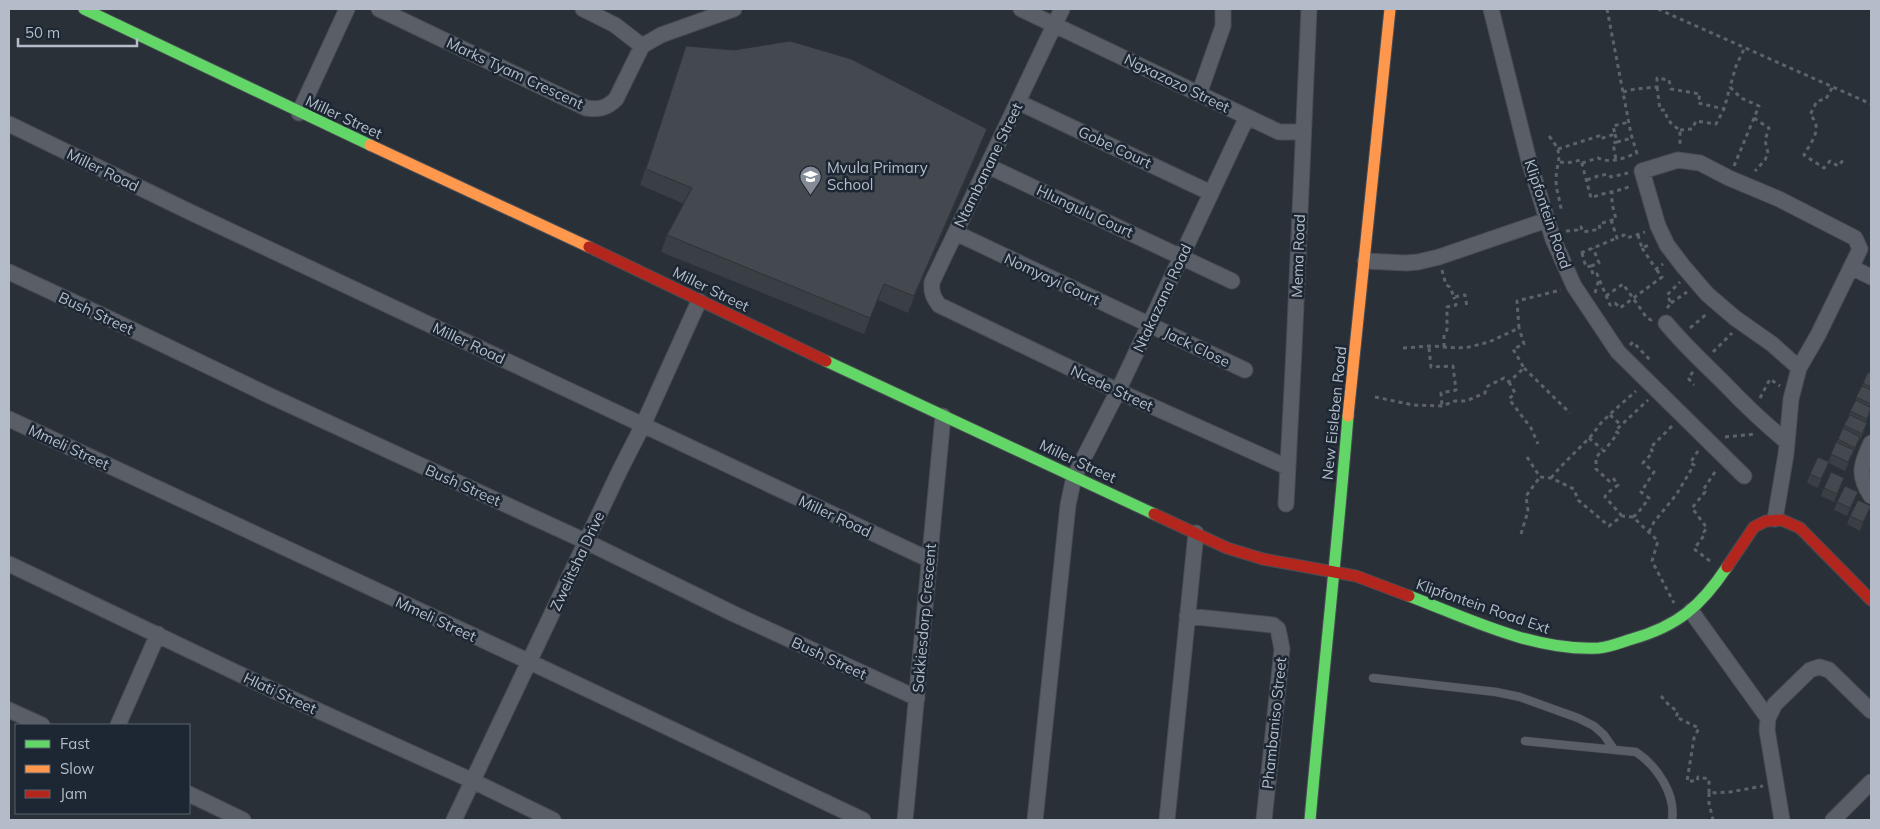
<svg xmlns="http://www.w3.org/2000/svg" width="1880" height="829" viewBox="0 0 1880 829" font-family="Mulish,sans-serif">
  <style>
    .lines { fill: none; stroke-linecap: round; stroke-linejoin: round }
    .lane-casing { stroke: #484c53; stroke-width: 9 }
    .street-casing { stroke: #484c53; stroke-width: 17 }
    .fast-casing { stroke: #484c53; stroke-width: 13 }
    .slow-casing { stroke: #484c53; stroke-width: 13 }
    .jam-casing { stroke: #484c53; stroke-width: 13 }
    .path { stroke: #5d636a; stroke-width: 3; stroke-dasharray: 4 4; stroke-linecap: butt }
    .lane { stroke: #5a5e66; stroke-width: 8 }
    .street { stroke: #5a5e66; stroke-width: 15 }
    .fast { stroke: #63d668; stroke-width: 11 }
    .slow { stroke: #ff974d; stroke-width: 11 }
    .jam { stroke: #b3261e; stroke-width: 11 }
    .wall { fill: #3a3f45 }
    .shaded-wall { fill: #303338 }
    .building { fill: #444950; stroke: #303338 }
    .labels { text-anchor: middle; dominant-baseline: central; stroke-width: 5; stroke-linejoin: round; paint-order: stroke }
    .street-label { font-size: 15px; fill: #b4bcc9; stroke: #1d2633 }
    .poi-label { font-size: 15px; fill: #b4bcc9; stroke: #1d2633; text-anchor: start }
  </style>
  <rect width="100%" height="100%" fill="#2a3038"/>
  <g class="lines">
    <defs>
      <path id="lane" d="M1373,678L1496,692L1520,697L1578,718L1594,726L1604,735L1613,748
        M1525,741L1636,752C1657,766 1676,794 1672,820"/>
      <path id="street" d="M379,9L586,108C599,110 607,108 616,99L642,46L661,35L734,9
        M583,9L615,25L642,46
        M1021,9L1279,132H1302
        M1062,9L932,282C931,292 933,297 939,305L1118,391L1287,467
        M1491,9L1529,161L1553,239L1574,286L1618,352L1744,476
        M1199,94L1223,26V9
        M1018,102L1211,193
        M299,113L347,9
        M9,124L190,212L930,560
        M988,166L1232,281
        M956,233L1245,370
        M1365,261L1406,263L1418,262L1439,257L1547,220
        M1851,267L1871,277
        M9,272L110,319L266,394L587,542L734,614L917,698
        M1666,323C1684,345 1705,364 1725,384C1745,405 1765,424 1787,442
        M9,419L530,662L863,820
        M1871,443C1861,464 1857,475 1871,496
        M1286,504L1294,349L1309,9
        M1775,519L1786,454L1791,399L1799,368L1772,344L1735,318L1707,294L1683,266L1667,245L1658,226L1642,171L1678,160L1700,163L1729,178L1779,199L1855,238L1860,249L1818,335L1799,368
        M9,564L277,692L473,781L553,820
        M1691,611L1768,718
        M1187,616L1273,625L1278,629L1282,649L1264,820
        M9,710L42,725
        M118,725L158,634
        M189,794L243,820
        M454,820L620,470L643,425L699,301
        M905,820L943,416
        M1035,820L1068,505L1074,477L1118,391L1247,117
        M1167,820L1196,533
        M1782,820L1767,730L1768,718L1775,704L1810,670L1819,667L1829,670L1871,711
        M1833,820L1871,782"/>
      <path id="fast" d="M84,9L370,145
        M826,361L1154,514
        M1409,596C1467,618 1535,652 1599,648C1610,647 1622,642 1632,639C1678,626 1701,606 1727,567
        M1310,820C1322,685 1337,551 1348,416"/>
      <path id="slow" d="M370,145L589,247
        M1348,416L1390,9"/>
      <path id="jam" d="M589,247L826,361
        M1154,514L1227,548L1263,559L1356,576L1409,596
        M1727,567L1754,527L1766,521L1782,520L1800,528L1871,600"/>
    </defs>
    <use href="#lane" class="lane-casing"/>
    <use href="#street" class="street-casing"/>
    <use href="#fast" class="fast-casing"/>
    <use href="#slow" class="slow-casing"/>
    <use href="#jam" class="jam-casing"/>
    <path class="path" d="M1607,9L1631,134L1638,157
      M1658,9L1871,104
      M1657,87L1660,110H1665C1667,121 1671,124 1680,130V147
      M1832,88L1826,99L1817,101L1810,115C1824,128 1811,142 1804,155L1824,168L1830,161L1838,166L1844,159
      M1623,92L1635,89L1657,87V78L1669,80L1671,89L1700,94L1698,103L1724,109L1730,87
      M1754,118L1769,128L1765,140L1768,153L1765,160L1755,171
      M1680,130L1692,129L1696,121L1716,124L1724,109
      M1615,134L1617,142L1613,143L1616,160
      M1549,136C1566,157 1556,159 1556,181C1556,190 1560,200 1561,209
      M1617,142L1632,138
      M1558,149L1599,136L1600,139L1615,134L1613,126L1629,122
      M1560,162L1567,163L1581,160L1591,198C1604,192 1617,192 1631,186
      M1582,163L1598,158C1611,164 1624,158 1637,153
      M1734,166L1759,106L1741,98L1730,87L1736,66L1745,47
      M1587,180L1598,176L1608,174L1611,177L1628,173
      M1611,220L1617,238L1624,235L1627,238L1645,232
      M1566,231L1577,230V228L1581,227L1583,232L1600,229L1599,224L1616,219L1612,204V193
      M1638,235L1642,248L1651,244
      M1642,248L1656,269L1663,264
      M1581,253L1617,238
      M1582,253L1586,267L1591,266L1593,275L1597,274L1610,305L1615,303L1620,308L1662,277L1656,269
      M1591,266L1599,263L1593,248
      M1442,270L1446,285L1450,287L1454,297L1465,295L1467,307
      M1595,293L1599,279
      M1606,296L1623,284L1647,318L1651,320L1652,319
      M1671,303L1687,292
      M1667,308L1671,303L1667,295L1680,282
      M1690,328L1708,313
      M1630,345L1633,342L1650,360
      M1444,347V335L1447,330V307L1456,305L1454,297
      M1403,348L1431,346L1458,348L1469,347L1489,342L1519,328L1517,301L1561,290
      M1429,348L1431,367L1453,366L1456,390L1441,393L1442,406
      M1713,352L1732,333
      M1524,368L1570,413
      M1693,372L1688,378L1694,385
      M1509,382L1515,393L1509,399L1531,428L1538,444
      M1375,397L1413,405L1442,406L1455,401H1466L1485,393L1486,387L1504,378L1509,382L1524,368L1513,349L1524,344L1519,328
      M1760,398L1770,379L1780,386
      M1610,415L1621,425
      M1725,437L1756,434
      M1589,438L1602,449
      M1527,457L1540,477L1551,478L1574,489L1578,500L1609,526L1622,516L1633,517L1658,541L1652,561L1674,603
      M1551,478C1563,463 1577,451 1590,437C1596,431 1599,424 1605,419C1615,409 1626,400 1636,391
      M1622,516L1605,497L1606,494L1618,485L1613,478L1609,481L1596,469V458L1602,450L1604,451L1618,433L1615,431L1648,400
      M1633,517L1638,513L1649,498L1641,492L1654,472L1643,463L1653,452L1650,448L1673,425
      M1649,532L1654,522L1676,495L1694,465L1690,463L1698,451
      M1521,534L1528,511L1526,496L1540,477
      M1710,561L1694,549L1705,534L1704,532L1707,528L1692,508L1705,492L1703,490L1717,469
      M1661,696L1668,704L1678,712L1676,717L1699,728L1694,738L1687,781H1697L1698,777L1709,779V793L1730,792L1763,786
      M1709,793V803L1713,820"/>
    <use href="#lane" class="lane"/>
    <use href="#street" class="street"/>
    <use href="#fast" class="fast"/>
    <use href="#slow" class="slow"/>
    <use href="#jam" class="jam"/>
  </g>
  <path class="wall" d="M686,46L981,145L908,313L878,300L864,334L661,252L667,235L684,204L640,185Z
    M1871,371V412L1866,422L1867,423L1864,432L1859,442H1858L1845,471L1829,463L1818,488L1807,483L1810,474L1828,462L1863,383L1870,373Z
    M1844,478L1834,502L1821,496L1824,488Z
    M1855,500L1847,516L1834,510L1837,502Z
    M1868,514L1860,531L1847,524L1850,516Z"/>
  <path class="shaded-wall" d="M987,129L981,145L908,313L914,296Z
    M884,284L878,300L864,334L870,318Z
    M1829,462L1826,471L1818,488L1821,479Z
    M1858,492L1855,500L1847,516L1850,508Z
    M1871,506L1868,514L1860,531L1863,522Z"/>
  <path class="building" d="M790,41L851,59L987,129L914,296L884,284L870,318L667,235L692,188L646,169L686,46L734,50Z
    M1868,372L1871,373V387L1863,383Z
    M1862,386L1871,390V404L1856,397Z
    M1856,400L1871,408L1867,419L1850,411Z
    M1850,415L1867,423L1862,434L1844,425Z
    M1843,428L1860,437L1855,448L1838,439Z
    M1836,442L1854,450L1848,462L1831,454Z
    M1818,457L1829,462L1821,479L1810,474Z
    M1831,472L1844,478L1837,494L1824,488Z
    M1845,486L1858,492L1850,508L1837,502Z
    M1858,500L1871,506L1863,522L1850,516Z"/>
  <defs>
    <symbol id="school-pin" viewBox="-11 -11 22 30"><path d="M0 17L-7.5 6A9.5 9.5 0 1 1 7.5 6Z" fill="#848b96" stroke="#1d2633"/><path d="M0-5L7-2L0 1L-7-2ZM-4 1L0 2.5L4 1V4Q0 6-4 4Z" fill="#fff"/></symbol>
  </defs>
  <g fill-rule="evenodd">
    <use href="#school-pin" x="798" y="164" width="25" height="34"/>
  </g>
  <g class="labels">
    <g class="street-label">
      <text transform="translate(515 73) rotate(25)">Marks Tyam Crescent</text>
      <text transform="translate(1177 83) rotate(26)">Ngxazozo Street</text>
      <text transform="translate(344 117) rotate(25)">Miller Street</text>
      <text transform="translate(1115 147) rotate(25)">Gobe Court</text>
      <text transform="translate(988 165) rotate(-64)">Ntambanane Street</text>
      <text transform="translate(103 170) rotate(26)">Miller Road</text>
      <text transform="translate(1085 211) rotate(25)">Hlungulu Court</text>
      <text transform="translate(1548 214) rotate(71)">Klipfontein Road</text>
      <text transform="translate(1298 256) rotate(-88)">Mema Road</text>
      <text transform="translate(1052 279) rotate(25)">Nomyayi Court</text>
      <text transform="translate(711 289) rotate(26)">Miller Street</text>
      <text transform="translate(1162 298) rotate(-65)">Ntakazana Road</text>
      <text transform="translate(96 313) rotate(25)">Bush Street</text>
      <text transform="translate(469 343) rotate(25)">Miller Road</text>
      <text transform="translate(1197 347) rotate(26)">Jack Close</text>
      <text transform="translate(1112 388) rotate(25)">Ncede Street</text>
      <text transform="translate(1334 413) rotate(-84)">New Eisleben Road</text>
      <text transform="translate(69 447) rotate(25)">Mmeli Street</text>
      <text transform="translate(1078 461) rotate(25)">Miller Street</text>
      <text transform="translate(463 485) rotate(24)">Bush Street</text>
      <text transform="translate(835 516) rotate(25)">Miller Road</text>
      <text transform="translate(577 561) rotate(-65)">Zwelitsha Drive</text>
      <text transform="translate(1483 606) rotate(19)">Klipfontein Road Ext</text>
      <text transform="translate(924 618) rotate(-85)">Sakkiesdorp Crescent</text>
      <text transform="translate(436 619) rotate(25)">Mmeli Street</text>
      <text transform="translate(829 658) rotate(25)">Bush Street</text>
      <text transform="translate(280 693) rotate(25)">Hlati Street</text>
      <text transform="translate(1274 723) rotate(-84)">Phambaniso Street</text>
    </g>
    <g class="poi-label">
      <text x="827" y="167">Mvula Primary<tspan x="827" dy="17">School</tspan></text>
    </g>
  </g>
  <rect width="1880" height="829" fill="none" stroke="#b4bcc9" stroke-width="20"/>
  <rect x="15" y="724" width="175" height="90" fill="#1d2633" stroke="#59626f"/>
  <rect x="25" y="740" width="25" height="8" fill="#63d668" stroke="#59626f"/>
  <text x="60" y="749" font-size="15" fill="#b4bcc9">Fast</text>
  <rect x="25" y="765" width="25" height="8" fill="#ff974d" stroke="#59626f"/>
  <text x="60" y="774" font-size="15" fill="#b4bcc9">Slow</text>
  <rect x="25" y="790" width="25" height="8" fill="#b3261e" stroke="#59626f"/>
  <text x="60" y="799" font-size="15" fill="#b4bcc9">Jam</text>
  <path d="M18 38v8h119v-8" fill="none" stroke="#b4bcc9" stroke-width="2.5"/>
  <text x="25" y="38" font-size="15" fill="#b4bcc9" stroke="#1d2633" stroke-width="4" paint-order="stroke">50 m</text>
</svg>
